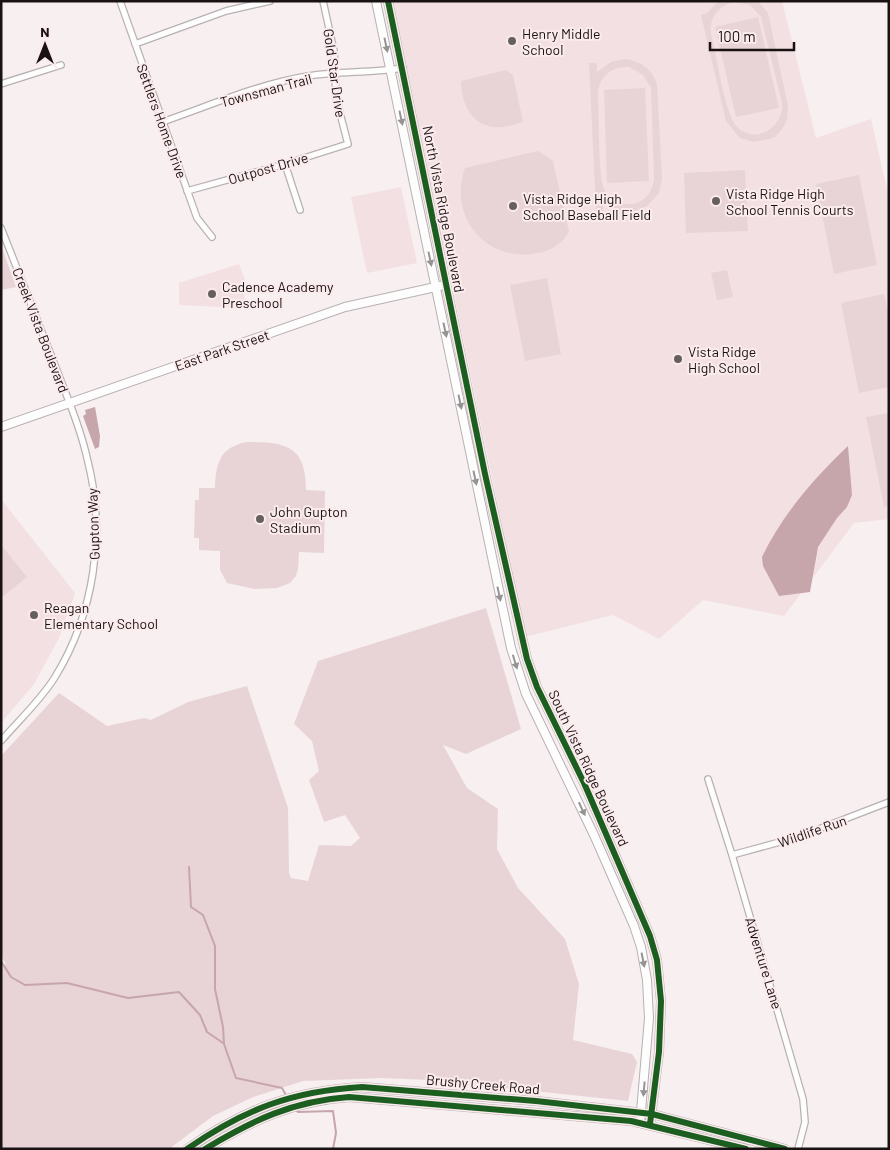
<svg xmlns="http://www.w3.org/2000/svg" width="890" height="1150" viewBox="0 0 890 1150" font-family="Barlow,sans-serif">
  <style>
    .built { fill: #f3e0e3 }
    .green { fill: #e8d4d7; fill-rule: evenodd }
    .water { fill: #c6a6ab }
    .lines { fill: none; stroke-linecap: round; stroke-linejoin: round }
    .stream { stroke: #c6a6ab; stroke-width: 2 }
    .street-casing { stroke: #b8b1b2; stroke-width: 8 }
    .secondary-casing { stroke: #b8b1b2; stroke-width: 10 }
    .street { stroke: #fefdfd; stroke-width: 5.5 }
    .secondary { stroke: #fefdfd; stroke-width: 8 }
    .cycleway-casing { stroke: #fcebed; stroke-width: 9 }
    .cycleway { stroke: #1b5e20; stroke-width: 6 }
    .oneway { fill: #969394 }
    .poi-dot { fill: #665f60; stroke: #fcebed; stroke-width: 2 }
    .labels { text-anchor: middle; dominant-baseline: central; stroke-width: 4; stroke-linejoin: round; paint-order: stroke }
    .poi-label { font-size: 14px; fill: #181213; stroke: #fcebed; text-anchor: start }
    .street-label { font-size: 14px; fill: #181213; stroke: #fcebed }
  </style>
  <rect width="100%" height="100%" fill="#f8eff0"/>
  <path class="built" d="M393,1H782L816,138L871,119L889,198V519L854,523L784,616L703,600L659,639L613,615L525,637Z
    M401,187L417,263L367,273L351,197Z
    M239,264L245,280L244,308L179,305V283Z
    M1,499L75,593L59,638L34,684L1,723Z"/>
  <path class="green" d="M718,1H758L768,13L788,106L787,119L783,128L775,137L765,140L754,142L740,138L726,121L701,15L707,13ZM735,2L750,5L761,17L782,103C784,131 748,148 733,121C724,105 716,54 711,34C709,17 719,5 735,2Z
    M758,17L779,108L736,117L715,27Z
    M625,59C641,61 652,69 657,84L662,179L659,193L647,206L634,211L617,210L603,201V211H596L589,63H597V72L611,62ZM629,67L643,75L651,88L654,179C653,190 647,199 637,203C624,207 610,201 604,189C598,175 599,113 598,94C599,76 612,66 629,67Z
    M506,70L513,75L523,122C516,123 510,127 503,127C474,130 461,106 461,81Z
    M645,88L649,181L607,183L604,90Z
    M538,151L553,161L569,232C559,247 549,252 531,254C483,260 448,214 465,168Z
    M745,170L748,231L686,233L684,173Z
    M859,175L877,265L834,274L816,184Z
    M1,245L16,287L1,290Z
    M727,270L733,297L717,300L711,273Z
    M547,278L561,354L525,361L510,285Z
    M884,294L889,317V387L859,393L841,303Z
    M889,413V506L884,507L866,417Z
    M246,442C285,442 306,445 306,490L325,491L324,553L299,552L298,569L296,576L290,583L277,588L254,589L227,583L220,570V551L199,550V538H194L195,500H199V488H215C216,464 219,448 246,442Z
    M1,545L27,577L1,598Z
    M486,608L521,729L466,754L443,745L467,788L498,809L497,849L518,888L565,939L579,984L573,1040L632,1054L637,1062L628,1101L429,1080L382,1078L303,1081L253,1097L213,1116L169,1149H1V968L6,964L1,956V756L59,693L107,726L144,718L151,720L188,702L247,686L288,808L289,873L291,878L308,881L319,845L351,846L360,838L345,815L324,822L309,780L319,771L312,741L294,724L318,661Z"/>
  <path class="water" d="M95,407L100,436L99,447L95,449L83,416L86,414L85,410Z
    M848,446L852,495L847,507L837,518L818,547L810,592L779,596L763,566L762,557C782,515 815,477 848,446Z"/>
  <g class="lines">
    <path class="stream" d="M189,867L191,907L203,915L215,946V989L223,1027L224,1044L236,1078L282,1088L287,1097
      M1,961L11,977L25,985L67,983L128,998L179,992L200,1015L207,1032L223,1043
      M295,1110L298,1112L333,1111L336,1133L333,1149"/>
    <defs>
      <path id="street" d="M120,1L197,218L212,237
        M135,44L226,11L270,1
        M1,84L61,65
        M162,122C209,106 258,84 308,76C339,71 371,73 403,68
        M285,164L300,210
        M187,191L285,164L348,144L336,98L334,51L323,1
        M1,228C18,270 34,313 51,355C64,390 80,425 88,462C106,534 94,614 55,677C41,700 19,720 1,741
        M708,779L732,855L803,1099L805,1122L798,1149
        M732,855L798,837L889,802"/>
      <path id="secondary" d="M376,1L511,648L526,694L594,835L634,926L641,947L647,980L649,1018L640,1123
        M388,1L485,474L527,659L537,687L584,783L650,936L657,960L661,1001L659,1052L650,1124
        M1,427L345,307L440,286
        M187,1149C245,1109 292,1091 362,1087L536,1101L652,1114L785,1149
        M205,1149C253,1120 293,1101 349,1097L631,1121L746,1149"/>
    </defs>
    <use href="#street" class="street-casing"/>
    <use href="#secondary" class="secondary-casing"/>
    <use href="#street" class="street"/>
    <use href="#secondary" class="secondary"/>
    <defs>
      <path id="cycleway" d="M388,1L485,474L527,659L537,687L584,783L650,936L657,960L661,1001L659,1052L650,1124
        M187,1149C245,1109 292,1091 362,1087L536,1101L652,1114L785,1149
        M205,1149C253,1120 293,1101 349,1097L631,1121L746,1149"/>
    </defs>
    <use href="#cycleway" class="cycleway-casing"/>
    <use href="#cycleway" class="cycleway"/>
  </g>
  <defs><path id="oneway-solid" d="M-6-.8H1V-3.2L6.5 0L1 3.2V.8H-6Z" transform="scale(1.25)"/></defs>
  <g class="oneway">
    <use href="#oneway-solid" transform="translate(386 45) rotate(78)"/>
    <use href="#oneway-solid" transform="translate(401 118) rotate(78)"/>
    <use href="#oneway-solid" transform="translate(430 259) rotate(78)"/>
    <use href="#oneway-solid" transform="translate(445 330) rotate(78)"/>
    <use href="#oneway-solid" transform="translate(460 402) rotate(78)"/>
    <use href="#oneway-solid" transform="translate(475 478) rotate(78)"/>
    <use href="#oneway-solid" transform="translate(499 594) rotate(78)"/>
    <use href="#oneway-solid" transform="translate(515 662) rotate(73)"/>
    <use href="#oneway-solid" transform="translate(582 809) rotate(65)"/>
    <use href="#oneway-solid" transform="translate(643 960) rotate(79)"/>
    <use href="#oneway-solid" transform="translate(644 1089) rotate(95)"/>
  </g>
  <g class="poi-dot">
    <circle cx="512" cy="41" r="5"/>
    <circle cx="716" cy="201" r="5"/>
    <circle cx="513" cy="206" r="5"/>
    <circle cx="212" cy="294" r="5"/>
    <circle cx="678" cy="359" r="5"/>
    <circle cx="260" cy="519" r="5"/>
    <circle cx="34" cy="615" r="5"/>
  </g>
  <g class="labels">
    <g class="poi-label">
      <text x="522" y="33">Henry Middle<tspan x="522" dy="16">School</tspan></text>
      <text x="726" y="193">Vista Ridge High<tspan x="726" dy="16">School Tennis Courts</tspan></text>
      <text x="523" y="198">Vista Ridge High<tspan x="523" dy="16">School Baseball Field</tspan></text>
      <text x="222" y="286">Cadence Academy<tspan x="222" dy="16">Preschool</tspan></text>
      <text x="688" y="351">Vista Ridge<tspan x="688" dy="16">High School</tspan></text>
      <text x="270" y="511">John Gupton<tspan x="270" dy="16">Stadium</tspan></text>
      <text x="44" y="607">Reagan<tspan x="44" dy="16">Elementary School</tspan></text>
    </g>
    <g class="street-label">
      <text transform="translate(335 73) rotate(82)">Gold Star Drive</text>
      <text transform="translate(266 90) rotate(-15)">Townsman Trail</text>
      <text transform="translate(162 121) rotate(70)">Settlers Home Drive</text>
      <text transform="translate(268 168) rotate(-16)">Outpost Drive</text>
      <text transform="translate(444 209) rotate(79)">North Vista Ridge Boulevard</text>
      <text transform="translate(41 330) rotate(69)">Creek Vista Boulevard</text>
      <text transform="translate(222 350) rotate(-19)">East Park Street</text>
      <text transform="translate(93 524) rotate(-92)">Gupton Way</text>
      <text transform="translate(589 768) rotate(65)">South Vista Ridge Boulevard</text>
      <text transform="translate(812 831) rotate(-19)">Wildlife Run</text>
      <text transform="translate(764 963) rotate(73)">Adventure Lane</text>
      <text transform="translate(483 1084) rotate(5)">Brushy Creek Road</text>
    </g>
  </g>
  <rect width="890" height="1150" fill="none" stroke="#181213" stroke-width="5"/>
  <g transform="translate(45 45)" stroke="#fcebed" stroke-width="4" paint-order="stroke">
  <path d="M0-4L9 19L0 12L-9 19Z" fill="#181213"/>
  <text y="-8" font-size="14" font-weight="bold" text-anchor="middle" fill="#181213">N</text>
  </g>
  <path d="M710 42v8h84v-8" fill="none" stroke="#181213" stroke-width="2.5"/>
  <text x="718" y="42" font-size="15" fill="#181213" stroke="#fcebed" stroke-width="4" paint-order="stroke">100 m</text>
</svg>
